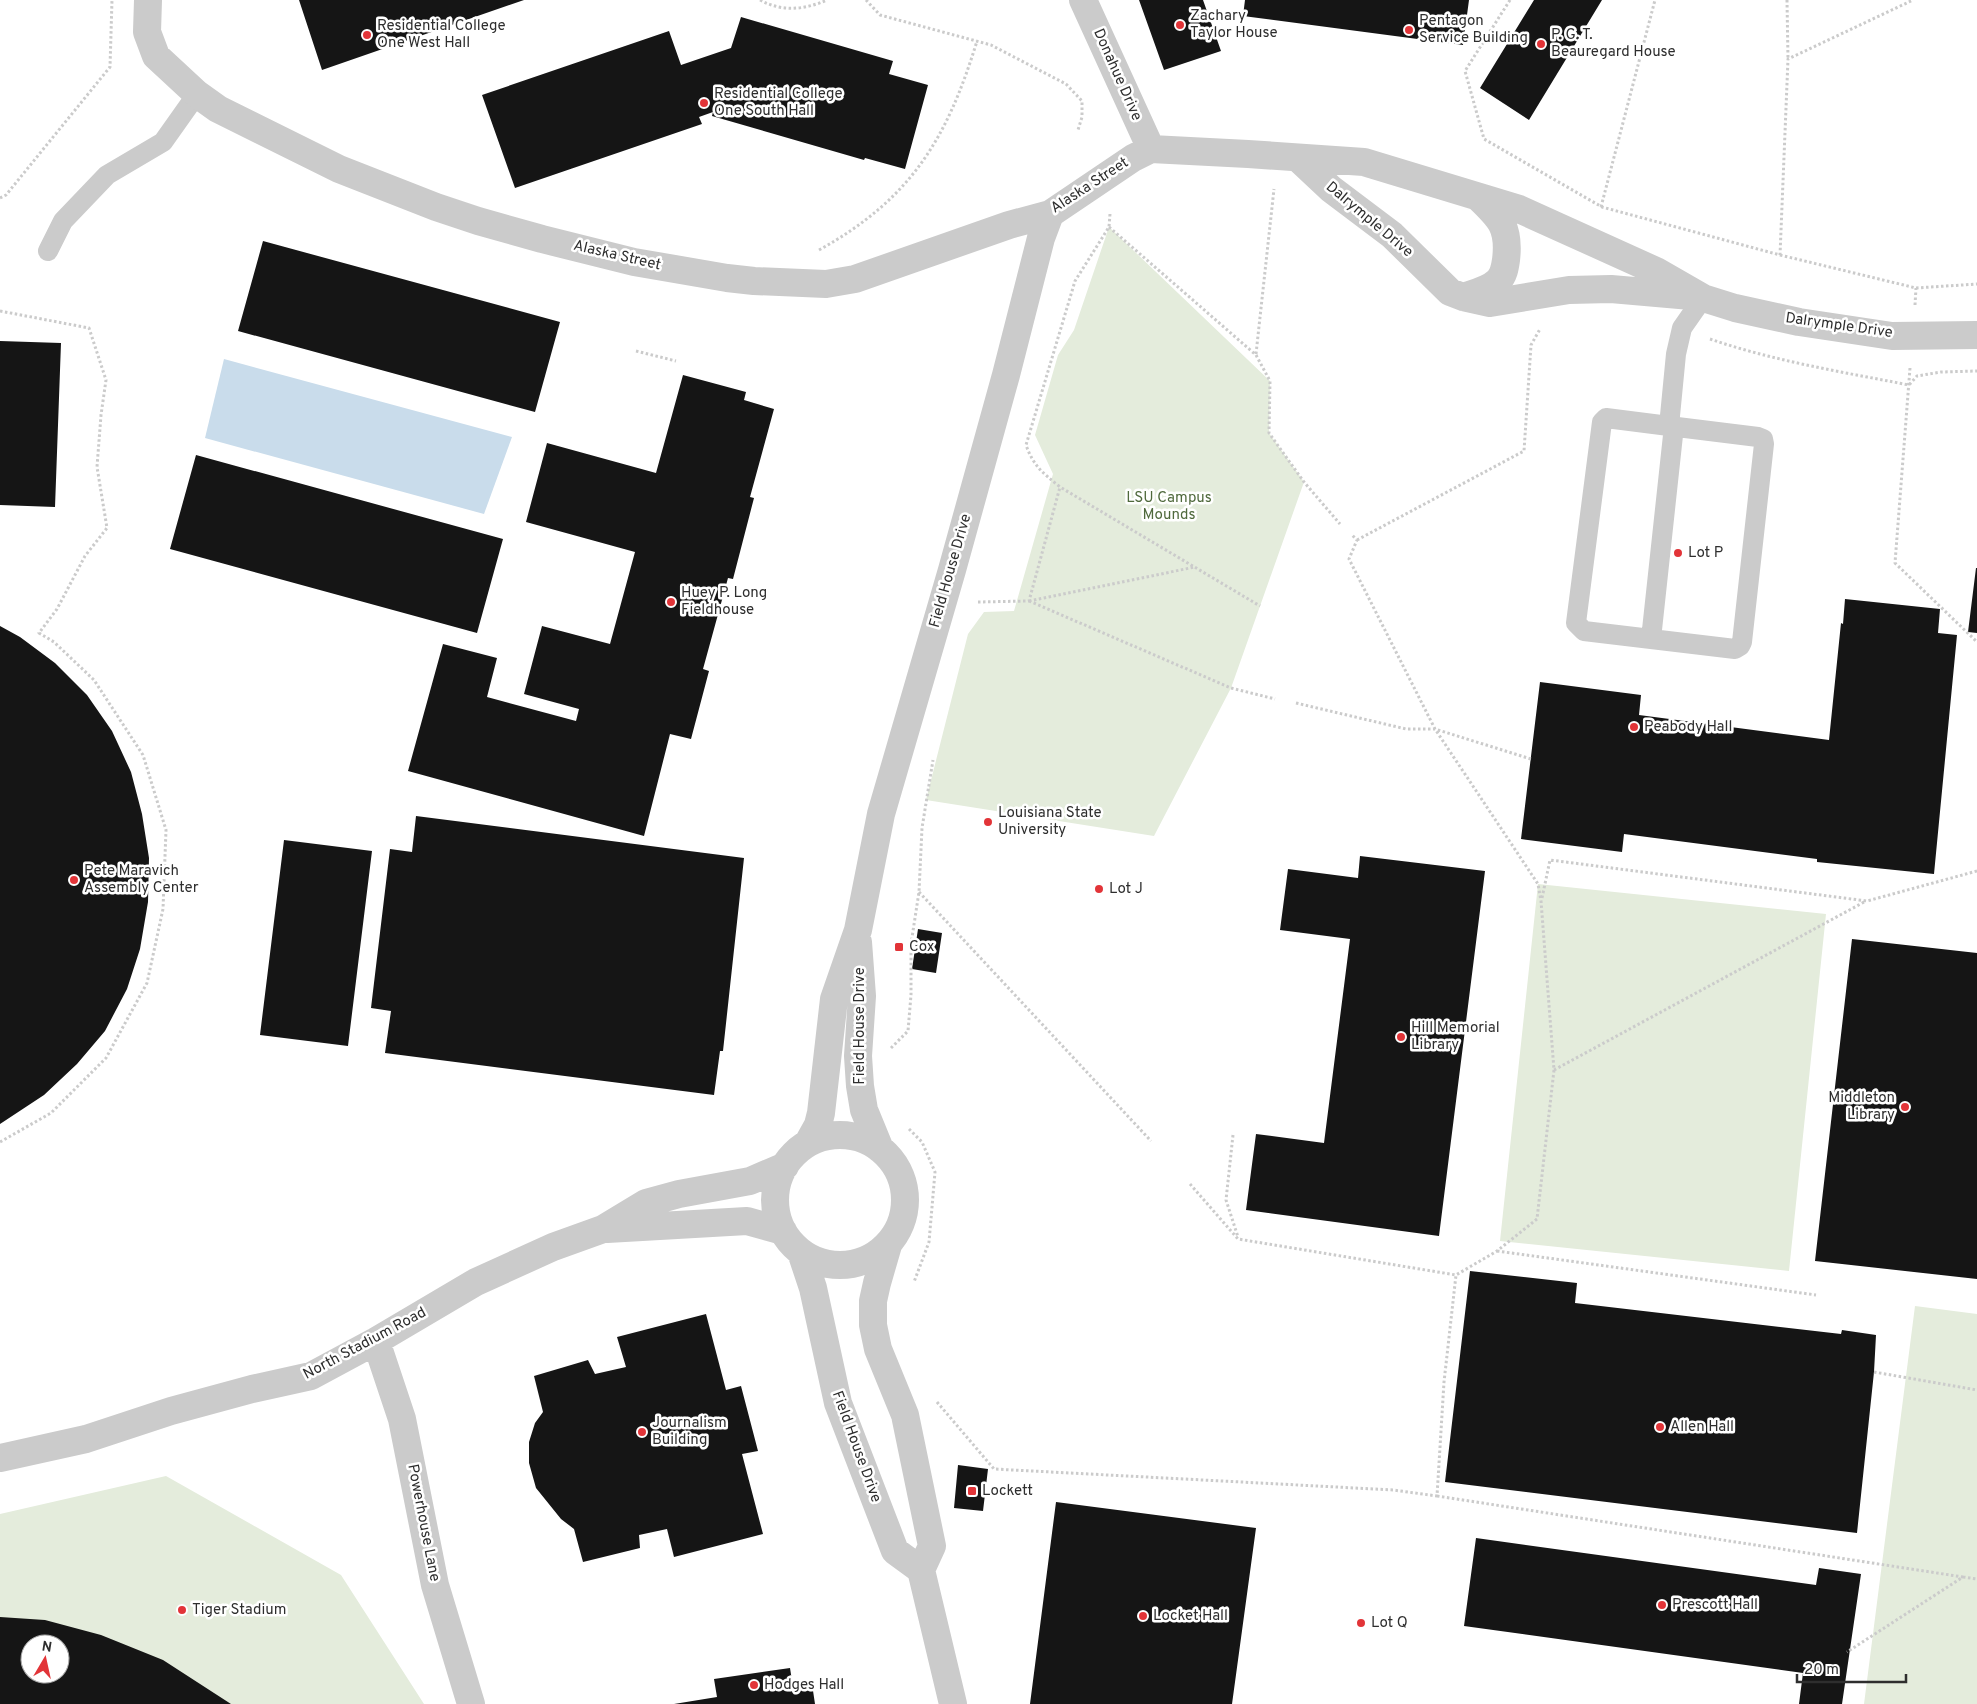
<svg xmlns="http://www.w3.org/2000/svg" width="1977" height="1704" viewBox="0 0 1977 1704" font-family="Overpass,sans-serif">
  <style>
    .green { fill: #e4ecdc; fill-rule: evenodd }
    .water { fill: #c9dceb }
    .building { fill: #151515; fill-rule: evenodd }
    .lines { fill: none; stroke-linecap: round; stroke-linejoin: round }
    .path { stroke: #cbcbcb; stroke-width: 3; stroke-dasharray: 2.5 2.5; stroke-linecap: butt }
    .service { stroke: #cbcbcb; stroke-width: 20 }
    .minor { stroke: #cbcbcb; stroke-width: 28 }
    .poi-dot { fill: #e23438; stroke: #fff; stroke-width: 2 }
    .labels { text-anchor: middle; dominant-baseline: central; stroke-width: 5; stroke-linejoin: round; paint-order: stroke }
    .poi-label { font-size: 15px; fill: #2e2e2e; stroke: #fff; text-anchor: start }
    .street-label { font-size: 15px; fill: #2e2e2e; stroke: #fff }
    .park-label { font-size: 15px; fill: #4f693c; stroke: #fff }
  </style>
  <rect width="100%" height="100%" fill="#fff"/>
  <path class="green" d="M1109,227L1270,381L1269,433L1304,482L1231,688L1154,836L926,800L968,634L984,612L1014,611L1053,474L1035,435L1058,355L1074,330Z
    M1538,884L1826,914L1789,1271L1500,1241Z
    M1915,1306L1977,1314V1704H1864Z
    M166,1476L341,1575L424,1704H0V1514ZM30,1644H60V1674H30Z"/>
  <path class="water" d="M224,359L512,437L484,514L205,438Z"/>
  <path class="building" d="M299,0H524L322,70Z
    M1139,0H1203L1221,51L1164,70Z
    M1245,0H1469L1463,45L1243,16Z
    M1534,0H1602L1529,120L1480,88Z
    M741,17L893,61L889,74L928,85L905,169L865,158L864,160L712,116L713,112L699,117L702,124L515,188L482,95L669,31L681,65L731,48Z
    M263,241L560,322L535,412L238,331Z
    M0,341L61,343L55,507L0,505Z
    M683,375L746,392L744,400L774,409L750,497L754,498L733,579L728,578L703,669L709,671L691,739L670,734L644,836L408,771L443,644L497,658L487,697L576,721L579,709L524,694L542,626L610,644L635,552L526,522L547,443L656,473Z
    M196,455L503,539L477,633L170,549Z
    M1976,568H1977V633L1968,632Z
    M1845,599L1940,609L1938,633L1957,635L1934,874L1817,862V859L1624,834L1622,852L1521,839L1540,682L1641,695L1639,715L1829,740L1841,623L1843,624Z
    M0,626L20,637L55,663L87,695L112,731L131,772L142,814L149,858L148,902L140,949L127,989L105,1031L77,1064L44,1095L0,1124Z
    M416,816L744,858L723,1051H720L714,1095L385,1053L391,1011L371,1008L390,849L412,852Z
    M284,840L372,851L348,1046L260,1035Z
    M1360,856L1485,871L1439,1236L1246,1210L1256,1134L1324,1143L1350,939L1280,930L1288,869L1358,878Z
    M918,929L942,933L936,973L912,969Z
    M1852,939L1977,953V1279L1815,1261Z
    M1470,1271L1577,1283L1575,1303L1841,1334L1842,1330L1876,1335L1874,1372L1857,1533L1445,1482Z
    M706,1314L726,1390L741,1386L758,1451L742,1454L763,1534L674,1557L667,1529L639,1535L640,1548L583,1562L574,1529L561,1519L536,1488L529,1463V1442L535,1423L543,1412L534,1376L588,1360L595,1374L626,1367L617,1337Z
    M958,1465L988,1469L983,1511L954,1508Z
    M1056,1502L1256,1528L1232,1704H1030Z
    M1476,1538L1816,1585L1819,1568L1861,1574L1842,1704H1799L1803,1673L1464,1626Z
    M0,1617L45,1620L101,1635L163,1660L231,1704H0ZM30,1644H60V1674H30Z
    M790,1668L793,1687L812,1684L815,1704H674L717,1697L714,1679Z"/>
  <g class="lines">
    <path class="path" d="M760,0C782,12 804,10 827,0
      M866,0L880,15L991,45L1066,84L1082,101V117L1078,130
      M1510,0L1465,71L1484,139L1602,207L1780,255L1788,59L1913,0
      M1787,0L1788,59
      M0,198L6,195L110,67L112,0
      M1601,207L1655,0
      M1110,214L1109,227L1075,281L1026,445C1034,467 1043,473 1060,487L1260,606
      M1109,227L1256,355L1270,381L1269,433L1304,482L1340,524
      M819,250C911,199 947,139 977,41
      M1780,255L1916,288L1977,284
      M1915,305L1916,288
      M0,311L89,328L106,380L101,415L97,467L107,528L85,556L57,609L39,633L54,642L94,680L143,755L166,830L163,909L147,983L106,1058L51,1113L0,1142
      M1710,339C1774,361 1842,372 1909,385L1917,376L1941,372L1977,371
      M636,351L676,361
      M1256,354L1274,189
      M1910,368L1895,563L1977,642
      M1357,540L1524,451L1531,345L1540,329
      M1029,601L1231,688L1275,699
      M1029,601L1195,567
      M978,602L1029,601L1060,487
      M1296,703L1406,729H1435L1531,759
      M919,892L1151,1141
      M1542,898L1550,860L1867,901L1977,871
      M891,1048L908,1031L911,995V944L919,892L922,828L933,760
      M1554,1070L1866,901
      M909,1129L922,1142L935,1172L929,1242L914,1282
      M1233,1135L1226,1200L1238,1237
      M1190,1184L1238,1239L1456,1275
      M1497,1251L1816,1295
      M1874,1372L1977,1390
      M937,1402L994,1469L1393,1490L1437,1496L1444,1382L1456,1275L1497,1251L1537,1219L1554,1070L1541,901L1538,884L1435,729L1349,559L1357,540L1351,534
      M1437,1496L1963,1577L1847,1652
      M1963,1577L1977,1579"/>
    <path class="service" d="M48,251L63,221L107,175L163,142L197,94
      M1669,426L1606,418L1602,422L1576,623L1584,631L1735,649L1740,646L1742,642L1764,444L1763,439L1758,437L1669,426L1676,354L1682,328L1703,298
      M1651,639L1674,426"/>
    <path class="minor" d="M148,0L147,32L156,56L197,94L218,109L339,169L436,207L478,221L542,239L634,262L727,278L754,281L826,284L855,279L1009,225L1050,214L1133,158L1151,149L1248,154L1364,162L1519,209L1656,271L1703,298L1735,308L1799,322L1892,336L1977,335
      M1083,0L1151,149
      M1299,159L1331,189L1392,235L1450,292L1463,297L1490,303L1569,290L1611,289L1691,296
      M1463,297C1475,293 1489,290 1498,281C1504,275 1505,267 1506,260C1510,227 1500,218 1478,197
      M858,942L862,996L858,1056L860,1086L864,1110L880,1149
      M775 1200a65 65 0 1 1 130 0a65 65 0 1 1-130 0Z
      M808,1143L818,1125L821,1113L834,999L858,930L881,814L952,570L1006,375L1041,238L1050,214
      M607,1229L747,1221L783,1231
      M888,1245L877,1283L873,1301V1325L878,1349L905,1415L932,1546L921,1570L953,1704
      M801,1252L813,1288L838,1403L895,1551L921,1570
      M376,1341L402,1419L435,1585L471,1704
      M0,1458L86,1439L171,1411L252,1389L311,1376L376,1341L476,1282L553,1247L603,1229L646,1203L679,1194L750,1181L785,1166"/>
  </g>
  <g class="poi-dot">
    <circle cx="1180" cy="25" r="5"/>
    <circle cx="1409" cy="30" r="5"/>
    <circle cx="367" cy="35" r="5"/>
    <circle cx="1541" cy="44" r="5"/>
    <circle cx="704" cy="103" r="5"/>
    <circle cx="1678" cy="553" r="5"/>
    <circle cx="671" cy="602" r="5"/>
    <circle cx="1634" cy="727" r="5"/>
    <circle cx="988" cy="822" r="5"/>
    <circle cx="74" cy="880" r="5"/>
    <circle cx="1099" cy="889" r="5"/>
    <rect x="894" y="942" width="10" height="10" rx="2.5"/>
    <circle cx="1401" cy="1037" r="5"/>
    <circle cx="1905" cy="1107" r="5"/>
    <circle cx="1660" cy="1427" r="5"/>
    <circle cx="642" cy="1432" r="5"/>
    <rect x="967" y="1486" width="10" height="10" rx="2.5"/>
    <circle cx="1662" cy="1605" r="5"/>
    <circle cx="182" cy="1610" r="5"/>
    <circle cx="1143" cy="1616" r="5"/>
    <circle cx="1361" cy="1623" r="5"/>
    <circle cx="754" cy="1685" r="5"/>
  </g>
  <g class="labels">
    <g class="poi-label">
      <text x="1190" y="16">Zachary<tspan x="1190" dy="17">Taylor House</tspan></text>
      <text x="1419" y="21">Pentagon<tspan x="1419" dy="17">Service Building</tspan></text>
      <text x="377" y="26">Residential College<tspan x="377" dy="17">One West Hall</tspan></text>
      <text x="1551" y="35">P. G. T.<tspan x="1551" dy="17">Beauregard House</tspan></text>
      <text x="714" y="94">Residential College<tspan x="714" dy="17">One South Hall</tspan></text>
      <text x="1688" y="553">Lot P</text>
      <text x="681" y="593">Huey P. Long<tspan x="681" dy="17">Fieldhouse</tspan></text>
      <text x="1644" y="727">Peabody Hall</text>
      <text x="998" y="813">Louisiana State<tspan x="998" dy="17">University</tspan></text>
      <text x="84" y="871">Pete Maravich<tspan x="84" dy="17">Assembly Center</tspan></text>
      <text x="1109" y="889">Lot J</text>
      <text x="909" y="947">Cox</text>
      <text x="1411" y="1028">Hill Memorial<tspan x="1411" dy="17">Library</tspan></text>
      <text x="1895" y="1098" text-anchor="end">Middleton<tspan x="1895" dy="17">Library</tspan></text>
      <text x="652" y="1423">Journalism<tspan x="652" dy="17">Building</tspan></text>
      <text x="1670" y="1427">Allen Hall</text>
      <text x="982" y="1491">Lockett</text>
      <text x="1672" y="1605">Prescott Hall</text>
      <text x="192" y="1610">Tiger Stadium</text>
      <text x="1153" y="1616">Locket Hall</text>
      <text x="1371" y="1623">Lot Q</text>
      <text x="764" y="1685">Hodges Hall</text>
    </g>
    <g class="street-label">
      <text transform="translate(1117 75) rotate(66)">Donahue Drive</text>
      <text transform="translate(1090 186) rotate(-33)">Alaska Street</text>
      <text transform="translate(1369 220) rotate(40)">Dalrymple Drive</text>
      <text transform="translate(617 256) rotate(13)">Alaska Street</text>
      <text transform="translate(1839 326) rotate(8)">Dalrymple Drive</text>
      <text transform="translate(951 571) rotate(-74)">Field House Drive</text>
      <text transform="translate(860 1026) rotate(-90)">Field House Drive</text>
      <text transform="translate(365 1344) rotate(-28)">North Stadium Road</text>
      <text transform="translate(856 1447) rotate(70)">Field House Drive</text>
      <text transform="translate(423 1523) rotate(79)">Powerhouse Lane</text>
    </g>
    <g class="park-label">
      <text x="1169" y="498">LSU Campus<tspan x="1169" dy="17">Mounds</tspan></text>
    </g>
  </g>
  <g transform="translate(45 1659) rotate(9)"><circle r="24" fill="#ffffff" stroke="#ababab"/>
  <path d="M0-4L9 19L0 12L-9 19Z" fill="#e23438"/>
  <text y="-8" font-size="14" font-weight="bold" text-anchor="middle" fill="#2e2e2e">N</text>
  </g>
  <path d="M1797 1674v8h109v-8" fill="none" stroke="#2e2e2e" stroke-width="2.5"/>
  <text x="1804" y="1674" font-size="15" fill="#2e2e2e" stroke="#ffffff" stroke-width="4" paint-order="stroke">20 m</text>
</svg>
